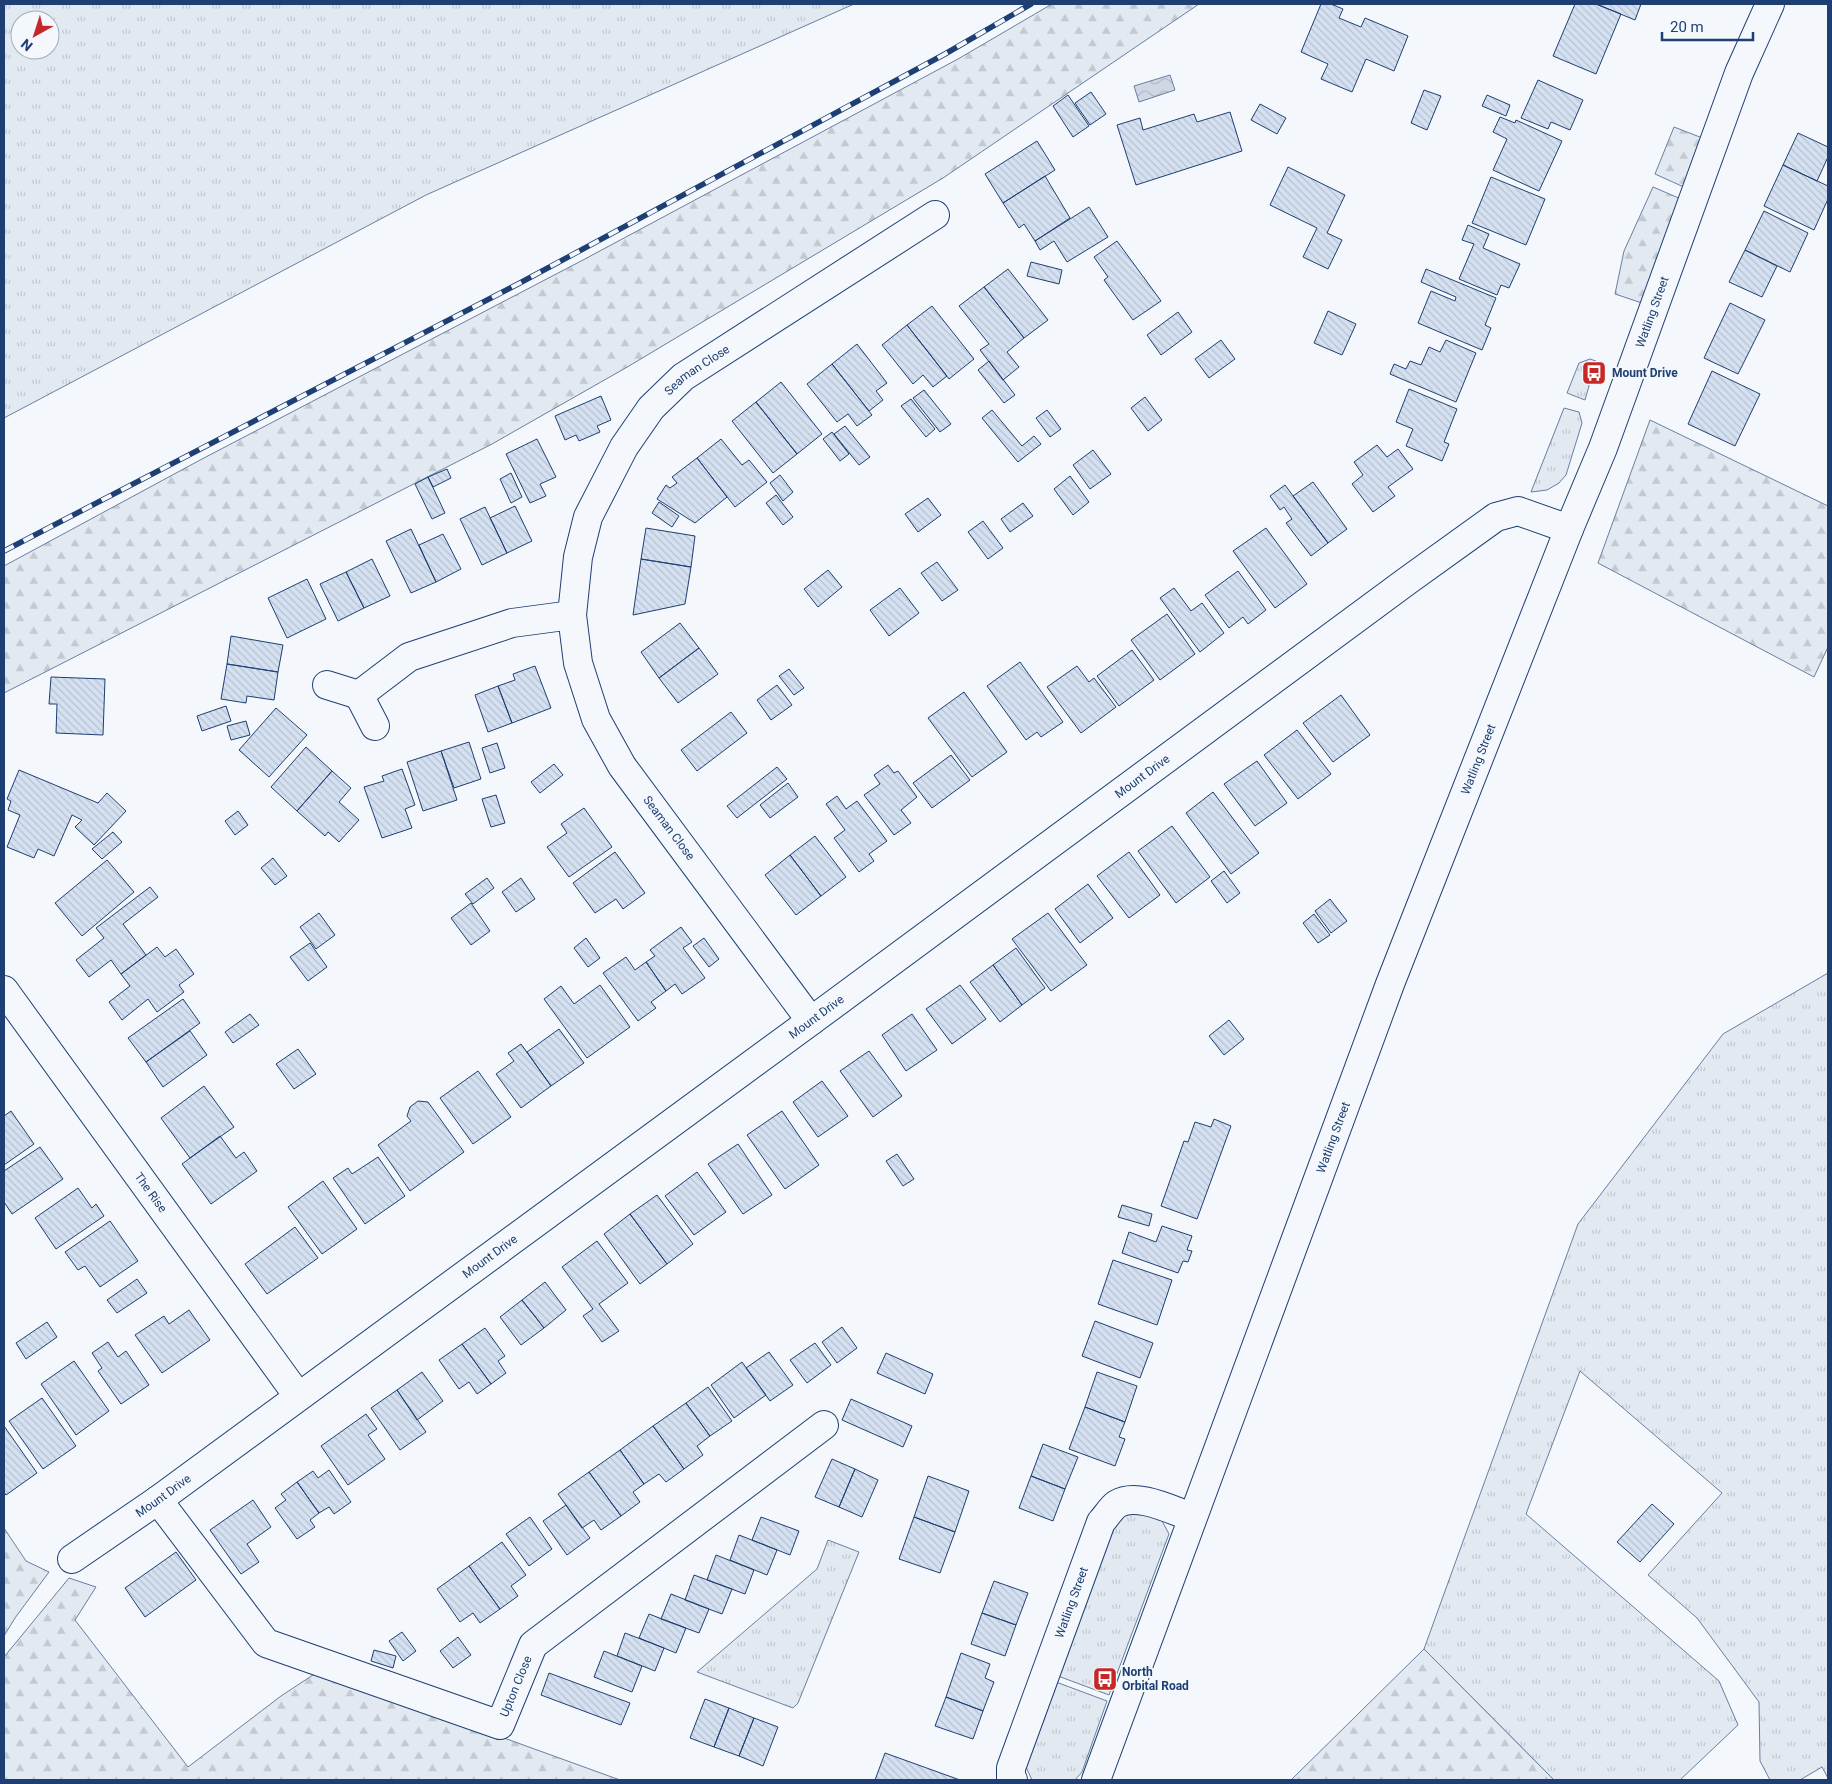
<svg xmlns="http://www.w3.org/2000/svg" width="1832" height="1784" viewBox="0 0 1832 1784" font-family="Roboto,sans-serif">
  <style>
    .grass { fill: url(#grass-tufts); stroke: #687fa3; fill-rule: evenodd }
    .forest { fill: url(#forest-firs); stroke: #687fa3 }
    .water { fill: url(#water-waves); stroke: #687fa3 }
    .building { fill: url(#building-back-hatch); stroke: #1d3f73 }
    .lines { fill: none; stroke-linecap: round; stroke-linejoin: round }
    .minor-casing { stroke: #1d3f73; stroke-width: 30 }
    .primary-casing { stroke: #1d3f73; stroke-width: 30 }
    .minor { stroke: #f4f7fb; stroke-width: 28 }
    .primary { stroke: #f4f7fb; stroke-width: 28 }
    .rail-casing { stroke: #1d3f73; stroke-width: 5.5 }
    .rail { stroke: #f4f7fb; stroke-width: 4; stroke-dasharray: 11; stroke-linecap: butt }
    .labels { text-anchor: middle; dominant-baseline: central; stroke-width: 4; stroke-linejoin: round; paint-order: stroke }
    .street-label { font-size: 12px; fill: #1d3f73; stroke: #f4f7fb }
    .poi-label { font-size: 12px; font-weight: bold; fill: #1d3f73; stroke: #f4f7fb; text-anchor: start }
  </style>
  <defs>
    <pattern id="grass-tufts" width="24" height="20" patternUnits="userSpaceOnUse" patternTransform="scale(1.25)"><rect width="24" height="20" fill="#e3e9f0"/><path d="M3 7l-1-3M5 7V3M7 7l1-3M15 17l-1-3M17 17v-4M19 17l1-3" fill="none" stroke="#c2c9d1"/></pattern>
    <pattern id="forest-firs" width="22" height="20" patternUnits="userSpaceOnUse" patternTransform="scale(1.25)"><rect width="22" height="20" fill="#e3e9f0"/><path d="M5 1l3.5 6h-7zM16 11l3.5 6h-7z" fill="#c2c9d1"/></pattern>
    <pattern id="water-waves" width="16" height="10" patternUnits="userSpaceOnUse" patternTransform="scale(1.25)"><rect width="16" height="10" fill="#cfd7e4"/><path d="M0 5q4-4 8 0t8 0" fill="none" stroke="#b1bac7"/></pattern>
    <pattern id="building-back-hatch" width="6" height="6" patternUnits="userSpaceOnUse" patternTransform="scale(1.25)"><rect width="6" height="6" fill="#d5e0f0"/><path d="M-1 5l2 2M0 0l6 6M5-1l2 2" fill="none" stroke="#b6c1d1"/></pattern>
  </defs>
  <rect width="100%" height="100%" fill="#f4f7fb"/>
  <path class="grass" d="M4,4H854L426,195L4,418ZM20,20H50V50H20Z
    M1590,359L1596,361L1585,400L1567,393L1579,363Z
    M1564,408L1579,412L1582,423L1566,475L1559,483L1547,490L1531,492Z
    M1828,973V1778L1822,1767L1800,1780H1770L1760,1761L1759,1702L1697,1618L1648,1575L1722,1493L1580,1371L1526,1514L1719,1681L1738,1725L1680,1780H1554L1424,1649L1578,1224L1723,1034Z
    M1131,1510L1161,1519L1169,1534L1109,1695L1058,1676L1116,1518Z
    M828,1540L859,1552L798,1703L793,1708L697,1672L817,1569Z
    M1056,1682L1107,1701L1082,1772L1075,1780H1032L1026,1767Z"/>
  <path class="forest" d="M1052,4H1199L943,178L629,366L492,444L4,693V566L202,459L583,260L958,59Z
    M1674,127L1705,139L1686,188L1655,174Z
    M1653,187L1681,199L1642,303L1615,294L1624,251Z
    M1650,420L1828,506V647L1814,677L1598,563Z
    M4,1528L26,1561L49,1572L15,1618L4,1636Z
    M69,1578L96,1587L75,1620L188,1767L281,1696L319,1671L620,1780H4V1657Z
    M1424,1649L1554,1780H1291Z"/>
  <path class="water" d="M1170,75L1175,90L1139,102L1134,86Z"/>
  <path class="building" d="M1321,4H1331L1343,9L1339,18L1361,27L1365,18L1408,36L1394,71L1366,59L1352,92L1321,79L1328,64L1301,52Z
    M1575,4H1596L1621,14L1596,74L1553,56Z
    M1596,4H1641L1635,20Z
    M1538,80L1583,100L1570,130L1551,122L1548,129L1521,118Z
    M1424,90L1441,96L1427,130L1411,123Z
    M1091,92L1106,114L1090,125L1075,103Z
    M1068,95L1089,126L1073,137L1053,106Z
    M1487,95L1510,105L1506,116L1482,106Z
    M1260,104L1286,118L1277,134L1251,120Z
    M1230,112L1242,151L1136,185L1117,125L1140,118L1143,130L1194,114L1197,122Z
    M1500,117L1515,123L1516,120L1562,141L1539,191L1493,170L1507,139L1493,132Z
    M1798,133L1828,147V157L1817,181L1783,165Z
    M1037,141L1055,170L1003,203L985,174Z
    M1783,165L1828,186V199L1814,230L1764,206Z
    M1288,167L1345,195L1327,233L1342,240L1328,269L1303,257L1317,228L1270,205Z
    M1045,176L1070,218L1035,241L1024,224L1019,228L1003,203Z
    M1491,177L1545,199L1526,245L1472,223Z
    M1089,207L1108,237L1067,262L1054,241L1040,250L1035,241Z
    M1764,211L1808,233L1790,272L1745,250Z
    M1468,225L1489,234L1483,248L1520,264L1509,288L1501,285L1497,295L1459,279L1474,244L1462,240Z
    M1117,241L1161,301L1133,320L1104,280L1108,277L1094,257Z
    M1745,250L1777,266L1762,297L1729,282Z
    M1031,262L1062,270L1059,284L1027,276Z
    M1008,269L1048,320L1024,338L984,287Z
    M1426,269L1496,298L1485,325L1491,328L1482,350L1418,323L1431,291L1455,301L1456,297L1421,282Z
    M984,287L1024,338L1007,352L1019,367L1003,380L980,350L989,344L959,306Z
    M1730,303L1765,320L1738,374L1704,358Z
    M932,306L974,359L949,379L907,325Z
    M1328,311L1356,324L1342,355L1314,343Z
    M1178,312L1192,332L1161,355L1147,335Z
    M907,325L947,376L933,387L923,375L913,384L882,345Z
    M1221,340L1235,359L1209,378L1195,359Z
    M1446,340L1476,353L1456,402L1390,374L1394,364L1406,369L1410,361L1421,365L1429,347L1440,352Z
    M857,344L887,383L876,391L883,400L869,411L832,364Z
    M989,361L1015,395L1004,403L978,370Z
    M832,364L872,415L857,426L848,414L837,422L807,384Z
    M1712,371L1760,394L1735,446L1688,424Z
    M781,382L822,434L797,454L756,402Z
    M1409,389L1457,409L1444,442L1449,444L1442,461L1406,446L1413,429L1396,422Z
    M924,390L951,424L940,432L913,398Z
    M601,396L611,420L597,426L600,432L579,441L576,435L565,440L555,416Z
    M1145,397L1162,420L1148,431L1131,408Z
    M911,399L935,429L926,437L901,406Z
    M756,402L797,454L773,473L732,421Z
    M992,410L1022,446L1034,436L1041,444L1018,462L982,418Z
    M1047,410L1061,429L1050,437L1036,418Z
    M845,426L870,457L859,465L834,434Z
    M832,432L849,454L840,461L823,439Z
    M537,439L556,477L540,484L546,496L530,503L506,454Z
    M721,439L742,465L749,460L767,482L735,507L697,458Z
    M1377,445L1387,457L1398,449L1413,469L1388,487L1395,496L1373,512L1352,484L1363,475L1354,462Z
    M1093,450L1111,474L1090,489L1073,465Z
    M697,458L727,497L695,523L657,499L666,485L670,488L677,483L672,477Z
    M447,469L451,478L433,487L428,477Z
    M511,473L522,497L511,503L500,479Z
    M780,475L793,492L783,501L770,483Z
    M1070,476L1089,502L1073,515L1054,489Z
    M428,477L445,513L432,519L415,484Z
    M1313,482L1347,529L1328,543L1293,496Z
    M1285,485L1328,543L1311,556L1286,523L1292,519L1284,507L1280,510L1270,496Z
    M776,495L793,517L783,525L766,503Z
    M928,498L941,515L918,532L905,514Z
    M659,502L679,516L672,527L652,513Z
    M1023,503L1033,516L1010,532L1001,519Z
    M515,506L532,541L507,553L490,518Z
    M485,507L507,553L482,565L460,519Z
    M983,521L1003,548L988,559L968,532Z
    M646,528L695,536L691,567L641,559Z
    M1266,528L1307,584L1275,608L1233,551Z
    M411,529L436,582L411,593L386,541Z
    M443,534L461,569L436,582L419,545Z
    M372,559L390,596L364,608L346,572Z
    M641,559L691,567L685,604L633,615Z
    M937,562L958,590L942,601L921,573Z
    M828,570L842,587L818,607L804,589Z
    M1238,571L1266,610L1248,624L1243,617L1229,628L1205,595Z
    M346,572L364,608L338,621L320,584Z
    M307,579L326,619L287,638L268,598Z
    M900,588L919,613L889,636L870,610Z
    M1174,588L1191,611L1202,603L1224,633L1200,652L1160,598Z
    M1167,614L1195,654L1160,680L1131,640Z
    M680,623L699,648L659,678L641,652Z
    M231,636L283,645L278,672L227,664Z
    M699,648L718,674L678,703L659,678Z
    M1132,650L1154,680L1119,706L1097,676Z
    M1020,662L1063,722L1041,737L1037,732L1026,740L987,686Z
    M227,664L278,672L274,700L247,696L246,703L221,699Z
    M535,666L551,708L512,723L498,686L515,680L513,674Z
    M1077,666L1089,682L1094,678L1116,707L1081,733L1047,687Z
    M789,669L804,688L794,695L779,676Z
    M51,677L105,679L103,735L56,733L57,704H49Z
    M777,685L792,705L771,720L757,700Z
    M498,686L512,723L488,732L475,695Z
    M964,692L1007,752L972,777L928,718Z
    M1341,695L1370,735L1333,762L1303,723Z
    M226,706L231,721L202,731L197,716Z
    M276,708L307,735L269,777L239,750Z
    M731,712L747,733L697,771L681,750Z
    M246,721L250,735L231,740L227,726Z
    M1297,730L1331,774L1298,799L1264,755Z
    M469,742L481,779L454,788L441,751Z
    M497,743L505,768L490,773L482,748Z
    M306,747L332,771L297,811L271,787Z
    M441,751L457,800L423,811L407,762Z
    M951,755L970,780L932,808L913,783Z
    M1257,761L1287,803L1255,826L1224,784Z
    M554,764L563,775L540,793L531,782Z
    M888,765L894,773L898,771L917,797L901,810L911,823L894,835L864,795L880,784L874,775Z
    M777,767L787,779L737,818L727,806Z
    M402,769L415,805L405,809L412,828L382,838L364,787L384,781L382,776Z
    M19,770L98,803L107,793L126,811L94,845L75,827L82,820L72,815L54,856L38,849L34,858L7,847L20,815L8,810L11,801L7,799Z
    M332,771L351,788L339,802L359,820L339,842L328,832L325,836L297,811Z
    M788,783L798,797L770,818L760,805Z
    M1213,792L1259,853L1231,874L1186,813Z
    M496,795L505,823L491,827L482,799Z
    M837,796L846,809L857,801L887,841L869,854L874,861L859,872L834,838L845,830L826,804Z
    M584,808L612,847L569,877L547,847L567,833L561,824Z
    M238,811L248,825L235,835L225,821Z
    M1172,826L1210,877L1176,903L1138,851Z
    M113,832L122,842L102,859L92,849Z
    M815,836L846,877L821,896L790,855Z
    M615,852L645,893L623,909L616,899L595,913L573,883Z
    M1129,852L1160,895L1129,918L1097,876Z
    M790,855L821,896L796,915L765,875Z
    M273,858L287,876L275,885L261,868Z
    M107,860L134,892L82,936L55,903Z
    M1224,871L1240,893L1227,903L1211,881Z
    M487,878L494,888L473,904L465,894Z
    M521,878L535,899L516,912L502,892Z
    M1088,884L1113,918L1080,943L1055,909Z
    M150,887L158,897L123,924L146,955L121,974L111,960L89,977L76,960L104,938L96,928Z
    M1330,899L1347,921L1331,933L1315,911Z
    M471,903L490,931L471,945L451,918Z
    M319,913L335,935L316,949L300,927Z
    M1048,913L1087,965L1051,991L1012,939Z
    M1314,914L1330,935L1318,943L1303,923Z
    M681,927L692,942L683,948L705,978L682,994L675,984L666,991L646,962L655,956L650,950Z
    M586,938L600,958L588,967L574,948Z
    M704,938L719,959L709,967L693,946Z
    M310,943L327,967L308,981L290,957Z
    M157,947L165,957L176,949L194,974L179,985L184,992L157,1012L148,999L122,1020L109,1002L130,986L121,974Z
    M1016,948L1045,988L1022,1005L993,965Z
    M626,957L635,970L646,962L666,991L651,1002L656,1008L638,1021L603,973Z
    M993,965L1022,1005L1000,1022L970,982Z
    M600,985L630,1027L587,1058L544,999L561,986L574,1004Z
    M960,985L986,1019L952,1044L926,1009Z
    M183,999L200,1023L146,1062L128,1038Z
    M250,1014L259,1025L233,1043L225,1032Z
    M912,1014L937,1050L906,1071L882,1035Z
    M1229,1020L1244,1039L1224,1055L1209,1036Z
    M559,1029L584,1063L551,1086L527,1052Z
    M190,1031L207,1055L163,1087L146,1062Z
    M521,1044L551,1086L521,1108L496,1074L514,1061L508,1053Z
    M298,1049L316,1074L294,1089L276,1064Z
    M869,1051L902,1096L873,1117L840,1071Z
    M478,1071L511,1117L473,1144L440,1098Z
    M822,1081L848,1116L818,1137L793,1102Z
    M204,1086L234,1127L190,1158L161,1118Z
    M418,1101L428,1102L464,1152L410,1191L378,1145L411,1121L407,1116L410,1107Z
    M11,1111L34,1144L4,1165V1116Z
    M782,1111L819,1165L785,1189L747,1135Z
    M1214,1119L1231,1126L1197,1219L1161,1206L1184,1141L1188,1142L1195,1122L1211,1127Z
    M220,1136L236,1158L244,1152L257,1171L211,1204L182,1164Z
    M738,1144L772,1195L743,1214L708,1164Z
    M40,1147L63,1179L12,1214L4,1202V1171Z
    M897,1154L914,1179L903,1186L886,1161Z
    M378,1157L405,1196L365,1224L333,1178L348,1168L352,1174Z
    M697,1172L726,1212L694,1235L665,1196Z
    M323,1181L357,1229L322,1254L288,1207Z
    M78,1188L92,1208L96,1204L104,1216L56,1249L35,1218Z
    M657,1195L693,1244L667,1264L630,1214Z
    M1122,1205L1152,1214L1149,1226L1118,1217Z
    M630,1214L667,1264L640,1284L604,1234Z
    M110,1221L138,1261L100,1287L85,1266L78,1270L65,1252Z
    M1162,1226L1192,1236L1187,1250L1192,1251L1188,1262L1183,1261L1178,1273L1122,1253L1129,1232L1156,1242Z
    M295,1227L318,1258L267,1294L245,1264Z
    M597,1241L628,1283L599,1304L619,1331L602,1342L583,1316L593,1309L562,1267Z
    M1113,1260L1172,1280L1157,1325L1098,1304Z
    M137,1279L147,1293L117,1313L107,1300Z
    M545,1282L566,1310L544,1328L522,1300Z
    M522,1300L544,1328L521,1345L500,1317Z
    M189,1310L210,1340L162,1373L135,1335L164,1316L169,1324Z
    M1095,1321L1153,1343L1140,1378L1082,1356Z
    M47,1322L57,1337L26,1359L16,1343Z
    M842,1327L857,1348L837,1363L822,1342Z
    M485,1328L505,1356L498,1361L506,1373L491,1384L462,1344Z
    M108,1342L118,1357L126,1351L149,1385L121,1404L98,1371L102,1368L92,1353Z
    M815,1343L831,1365L807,1383L790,1360Z
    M462,1344L491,1384L477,1394L469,1382L459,1389L439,1360Z
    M769,1352L793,1385L770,1401L746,1368Z
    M886,1353L933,1374L925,1394L877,1373Z
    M74,1361L109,1411L76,1435L41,1384Z
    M742,1362L766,1395L734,1418L711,1385Z
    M422,1372L443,1401L417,1420L397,1390Z
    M1097,1372L1137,1386L1125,1422L1085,1407Z
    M708,1387L732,1421L710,1436L686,1403Z
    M397,1390L426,1432L400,1450L371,1408Z
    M42,1398L76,1446L43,1469L9,1421Z
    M851,1399L912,1426L903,1447L842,1420Z
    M686,1403L710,1436L697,1446L703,1455L684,1469L653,1426Z
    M1085,1407L1125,1422L1119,1437L1125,1439L1115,1466L1069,1449Z
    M366,1414L377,1429L368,1435L385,1459L348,1485L321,1446Z
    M4,1426L37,1473L6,1495L4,1492Z
    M653,1426L684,1469L666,1482L659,1474L644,1484L620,1450Z
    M1043,1444L1078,1457L1065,1489L1031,1476Z
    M620,1450L644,1484L633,1492L640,1502L621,1516L589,1472Z
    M832,1459L855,1469L839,1507L815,1497Z
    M855,1469L878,1480L862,1517L839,1507Z
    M329,1470L351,1502L334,1514L329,1507L319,1513L297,1482L313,1471L318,1478Z
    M589,1472L621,1516L601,1530L594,1520L582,1528L558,1494Z
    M928,1476L969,1491L955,1532L914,1517Z
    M1031,1476L1065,1489L1053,1521L1019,1508Z
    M297,1482L319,1513L310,1520L315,1527L297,1539L275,1508L286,1500L281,1494Z
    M253,1500L271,1527L247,1544L259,1562L241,1574L210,1530Z
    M1652,1504L1674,1524L1640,1562L1617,1542Z
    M566,1505L590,1538L567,1555L543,1521Z
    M530,1517L552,1549L529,1566L506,1534Z
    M761,1517L799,1531L790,1555L752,1540Z
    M914,1517L955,1532L940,1573L899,1559Z
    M739,1535L777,1550L767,1575L730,1560Z
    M502,1542L526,1575L511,1586L518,1596L500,1609L469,1566Z
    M176,1552L196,1580L145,1617L125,1588Z
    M716,1555L754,1570L745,1594L707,1580Z
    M469,1566L500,1609L480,1623L473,1613L460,1622L437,1589Z
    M694,1575L732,1589L722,1614L685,1600Z
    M994,1581L1028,1593L1016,1625L982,1613Z
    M671,1594L709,1609L699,1633L661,1619Z
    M982,1613L1016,1625L1005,1656L971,1644Z
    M649,1614L686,1628L676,1653L639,1638Z
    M402,1632L416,1651L403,1661L389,1641Z
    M625,1633L664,1648L655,1671L617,1656Z
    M458,1637L471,1655L453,1668L440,1651Z
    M374,1650L396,1656L393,1668L371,1661Z
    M604,1651L642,1666L632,1692L594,1677Z
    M961,1653L990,1664L985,1678L994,1682L983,1711L946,1697Z
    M549,1673L630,1703L621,1725L541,1695Z
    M946,1697L983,1711L973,1739L935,1726Z
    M705,1699L729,1708L714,1747L690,1738Z
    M729,1708L754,1718L739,1756L714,1747Z
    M754,1718L778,1727L763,1766L739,1756Z
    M885,1753L960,1780H875Z"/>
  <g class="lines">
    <defs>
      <g id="minor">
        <path d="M327,685L359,695"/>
        <path d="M375,726L359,695L409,657L512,623L572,615"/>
        <path id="s1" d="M4,990L298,1396"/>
        <path id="s2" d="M811,1021L622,766L596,719L578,663L572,615L578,557L588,517L624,447L651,408L683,377L935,215"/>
        <path id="s3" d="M158,1500L266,1643L500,1725L533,1645L824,1425"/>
        <path id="s4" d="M72,1559L158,1500L811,1021L1407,581L1496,517L1518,511L1569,529"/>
        <path id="s5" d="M1013,1780L1011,1778V1768L1101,1522C1106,1517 1111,1508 1117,1504C1137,1492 1171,1510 1192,1517"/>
      </g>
      <g id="primary">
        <path id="s6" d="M1096,1780L1390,984L1569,529L1603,448L1739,73L1770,4"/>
      </g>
    </defs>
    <use href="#minor" class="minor-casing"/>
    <use href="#primary" class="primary-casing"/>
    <use href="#minor" class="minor"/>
    <use href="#primary" class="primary"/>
    <defs>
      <path id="rail" d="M4,551L518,284L945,54L1031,4"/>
    </defs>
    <use href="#rail" class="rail-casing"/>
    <use href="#rail" class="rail"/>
  </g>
  <defs>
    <symbol id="bus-square" viewBox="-11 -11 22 22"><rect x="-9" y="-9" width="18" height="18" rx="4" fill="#c62828" stroke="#f4f7fb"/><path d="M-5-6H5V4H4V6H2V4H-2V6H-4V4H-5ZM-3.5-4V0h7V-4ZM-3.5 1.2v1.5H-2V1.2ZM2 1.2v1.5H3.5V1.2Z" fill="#fff"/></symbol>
  </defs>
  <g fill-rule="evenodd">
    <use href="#bus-square" x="1580" y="359" width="28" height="28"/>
    <use href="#bus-square" x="1091" y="1665" width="28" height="28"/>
  </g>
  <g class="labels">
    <g class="street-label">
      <text stroke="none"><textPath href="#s6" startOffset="1570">Watling Street</textPath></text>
      <text stroke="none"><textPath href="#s2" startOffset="764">Seaman Close</textPath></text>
      <text stroke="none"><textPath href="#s6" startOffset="1090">Watling Street</textPath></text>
      <text stroke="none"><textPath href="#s4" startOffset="1326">Mount Drive</textPath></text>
      <text transform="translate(669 828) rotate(53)">Seaman Close</text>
      <text stroke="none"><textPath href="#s4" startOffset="921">Mount Drive</textPath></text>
      <text stroke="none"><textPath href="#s6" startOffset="685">Watling Street</textPath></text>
      <text stroke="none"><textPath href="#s1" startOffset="250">The Rise</textPath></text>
      <text stroke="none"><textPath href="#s4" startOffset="516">Mount Drive</textPath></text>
      <text stroke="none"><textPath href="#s4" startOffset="111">Mount Drive</textPath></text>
      <text stroke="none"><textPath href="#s5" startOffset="189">Watling Street</textPath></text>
      <text stroke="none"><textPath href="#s3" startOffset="469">Upton Close</textPath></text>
    </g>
    <g class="poi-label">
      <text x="1612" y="373">Mount Drive</text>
      <text x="1122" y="1672">North<tspan x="1122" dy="14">Orbital Road</tspan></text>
    </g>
  </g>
  <rect width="1832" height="1784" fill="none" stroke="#1d3f73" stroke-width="10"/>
  <g transform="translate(35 35) rotate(219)"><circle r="24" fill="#f4f7fb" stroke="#9eadc5"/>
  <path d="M0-4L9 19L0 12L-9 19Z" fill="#c62828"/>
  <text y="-8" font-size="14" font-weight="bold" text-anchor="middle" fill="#1d3f73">N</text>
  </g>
  <path d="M1662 32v8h91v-8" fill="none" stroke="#1d3f73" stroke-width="2.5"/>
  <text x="1670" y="32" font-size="15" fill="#1d3f73" stroke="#f4f7fb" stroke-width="4" paint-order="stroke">20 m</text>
</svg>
